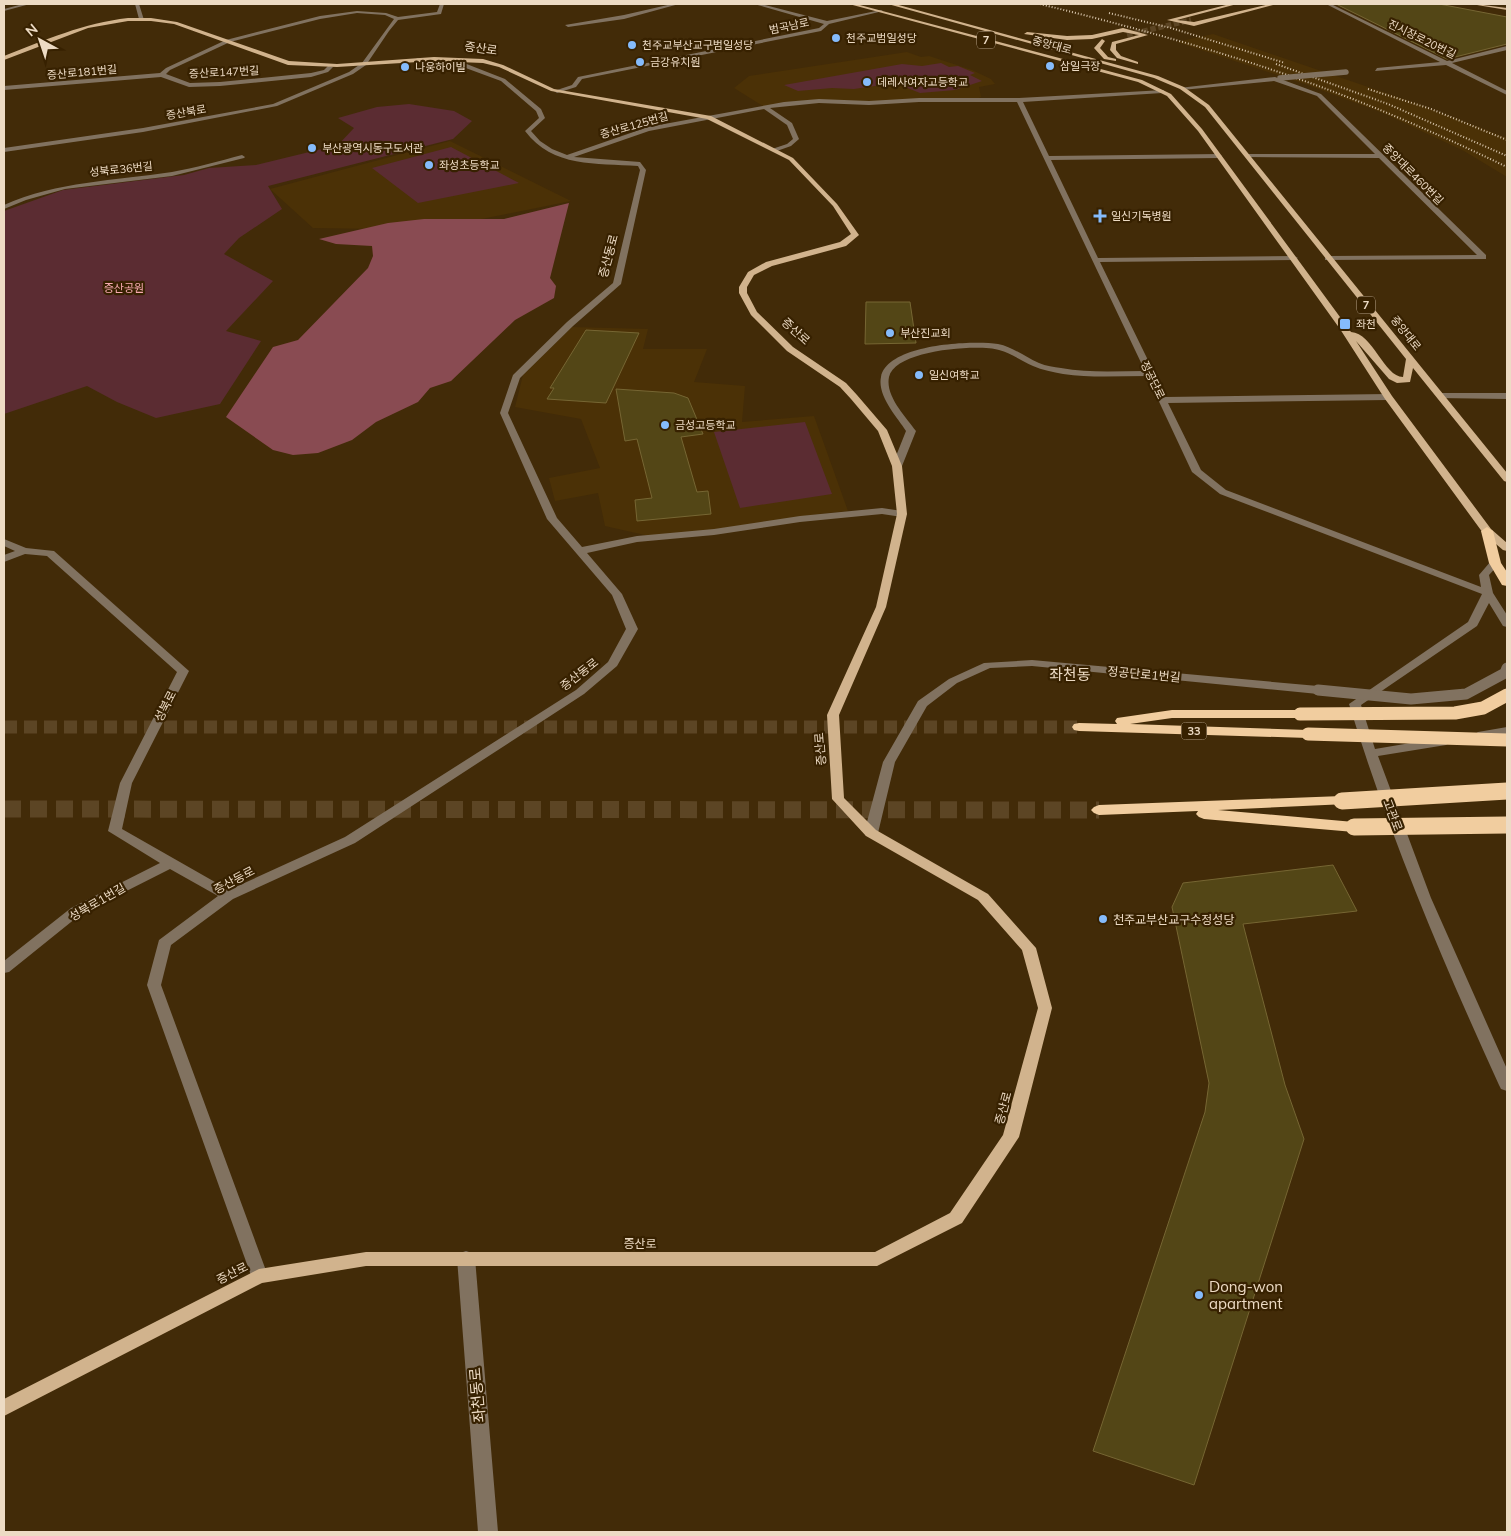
<svg xmlns="http://www.w3.org/2000/svg" width="1511" height="1536" viewBox="0 0 1511 1536" font-family="Mulish,'Noto Sans KR',sans-serif">
  <style>
    .built { fill: #4b3106 }
    .green { fill: #5b2c32 }
    .forest { fill: #894b52 }
    .building { fill: #534616; stroke: #766633 }
    .lines { fill: none; stroke-linecap: round; stroke-linejoin: round }
    .major-tunnel { stroke: #5c4524; stroke-width: 5.5; stroke-dasharray: 5.5 2.5; stroke-linecap: butt }
    .highway-tunnel-far1 { stroke: #5c4524; stroke-width: 13; stroke-dasharray: 13 7; stroke-linecap: butt }
    .highway-tunnel { stroke: #5c4524; stroke-width: 17; stroke-dasharray: 17 9; stroke-linecap: butt }
    .minor { fill: #817260; fill-rule: evenodd }
    .major { fill: #d1b38d; fill-rule: evenodd }
    .highway { fill: #f1cd9f; fill-rule: evenodd }
    .rail { stroke: #d8c6ad; stroke-width: 2; stroke-dasharray: 1 2; stroke-linecap: butt }
    .minor-bridge-far1 { stroke: #817260; stroke-width: 5.5 }
    .minor-bridge { stroke: #817260; stroke-width: 11 }
    .highway-bridge-far1 { stroke: #f1cd9f; stroke-width: 13 }
    .highway-bridge { stroke: #f1cd9f; stroke-width: 17 }
    .poi-dot { fill: #85bbfb; stroke: #372100; stroke-width: 2 }
    .labels { text-anchor: middle; dominant-baseline: central; stroke-width: 4.5; stroke-linejoin: round; paint-order: stroke }
    .far-street-label { font-size: 11px; fill: #eddbc4; stroke: #372100 }
    .far-poi-label { font-size: 11px; fill: #eddbc4; stroke: #372100; text-anchor: start }
    .shield { fill: #372100; stroke: #b6a389; stroke-width: 1 }
    .shield-label { font-size: 11px; font-weight: bold; fill: #eddbc4 }
    .far-park-label { font-size: 11px; fill: #f9acb3; stroke: #372100 }
    .street-label { font-size: 12px; fill: #eddbc4; stroke: #372100 }
    .poi-label { font-size: 12px; fill: #eddbc4; stroke: #372100; text-anchor: start }
    .quarter-label { font-size: 15px; fill: #eddbc4; stroke: #372100 }
    .near-poi-label { font-size: 15px; fill: #eddbc4; stroke: #372100; text-anchor: start }
    .near-street-label { font-size: 15px; fill: #eddbc4; stroke: #372100 }
  </style>
  <rect width="100%" height="100%" fill="#422b08"/>
  <path class="built" d="M1213,34L1418,104L1507,138V177L1464,151L1383,113L1305,84L1177,42Z
    M907,52L921,57L929,56L972,70L991,79L995,84L979,87L981,97L975,100L869,103L819,101L766,108L734,88L749,76Z
    M450,141L571,201L467,222L382,229L313,228L270,189Z
    M572,327L648,329L643,349H707L694,382L745,386L742,422L814,416L848,511L818,514L658,538L605,526L598,493L555,501L549,478L600,468L581,419L515,407L523,375Z"/>
  <path class="green" d="M941,63L949,67L958,66L975,73L970,75L982,81L955,90L920,93L895,83L854,89L832,88L798,91L784,85L902,64L922,66Z
    M409,104L454,111L472,121L453,139L268,186L282,209L239,238L224,254L273,281L226,331L261,341L220,404L156,418L117,402L87,386L4,414V211L63,190L184,175L209,168L256,165L338,145L354,128L338,118L377,107Z
    M451,147L519,183L418,203L372,168Z
    M805,422L832,494L740,508L714,432Z"/>
  <path class="forest" d="M569,203L550,278L556,286L554,298L515,320L451,381L430,388L418,402L376,422L352,440L318,453L293,455L273,450L226,417L273,347L298,340L368,268L373,256L372,246L336,244L319,239L388,223L424,219H504Z"/>
  <path class="building" d="M1336,4H1439L1507,17V44L1447,59Z
    M866,302H910L916,343L865,344Z
    M586,330L639,333L606,403L547,399L554,388H550Z
    M616,389L674,393L688,398L703,434L681,437L697,492L708,491L711,514L637,521L635,500L652,498L637,439L625,441Z
    M1333,865L1357,911L1243,924L1285,1085L1304,1139L1194,1485L1093,1451L1205,1112L1209,1083L1172,907L1183,883Z"/>
  <g class="lines">
    <path class="major-tunnel" d="M1127,35L1191,20"/>
    <path class="highway-tunnel-far1" d="M4,727H1079"/>
    <path class="highway-tunnel" d="M4,809L1099,810"/>
    <path class="minor" d="M23,4H30L4,11V9Z
      M135,4H139L144,20L139,19Z
      M440,4H444L441,14L398,20L389,31L366,65L353,74L277,106L143,132L4,152V148L143,128L273,104L349,72L362,63L394,19L385,15L357,13L320,19L230,42L170,70L166,74L190,83L220,82L311,73L324,70L328,66L333,67L328,72L311,77L220,86L189,87L161,77L4,90V86L160,73L166,68L226,40L320,16L357,11L386,13L398,17L437,12Z
      M672,4H679L624,19L568,27L565,25L624,15Z
      M754,4H761L827,21L881,10L883,11L829,24L821,31L582,79L576,87L557,93L554,91L572,85L578,77L819,28L824,24Z
      M1326,4H1331L1447,61L1507,46V50L1452,63L1507,91V95L1446,65L1375,71L1377,68L1440,62Z
      M417,58L464,63L505,79L541,109L545,118L531,131L540,141L552,149L567,155L648,127L784,102L819,99L869,101L919,98H1019L1164,90L1162,93L1023,102L1049,156L1219,154L1222,156L1219,158L1051,160L1098,258L1294,256L1298,258L1294,260L1100,262L1166,397L1388,394L1392,397L1388,400L1168,403L1201,470L1226,490L1481,587L1479,575L1491,561H1499L1500,563L1489,575L1493,593L1507,615V627L1503,626L1489,603L1477,626L1361,705L1375,749L1446,737L1452,741L1446,745L1378,756L1431,898L1507,1069V1091L1501,1089L1499,1085C1442,960 1389,835 1349,704L1468,622L1482,594L1220,494L1192,472L1147,376C1119,376 1090,378 1063,374C1053,372 1042,370 1033,366C1021,361 1011,353 999,350C977,344 895,350 889,377C885,396 906,417 916,431L902,466L900,468H894L892,466L906,431C897,417 877,396 881,377C887,344 972,340 998,344C1013,347 1025,357 1039,363C1046,366 1054,367 1061,368C1088,373 1117,371 1145,371L1017,102H919L869,105L819,103L770,108L792,123L799,139L791,146L774,152L771,150L772,149L787,144L793,139L787,125L764,109L649,131L574,157L640,162L646,170L621,284L573,326L520,378L508,413L557,518L582,547L637,536L714,529L800,516L882,508L902,511L907,514L902,517L882,514L800,522L714,535L637,542L587,553L622,594L638,629L617,666L584,694L355,843L233,899L171,945L161,985L268,1276L265,1281L259,1283L253,1281L147,985L159,940L218,896L170,869L81,914L9,972L4,973V961L71,908L160,863L108,831L120,783L177,672L47,556L25,554L4,562V555L15,551L4,546V539L26,548L54,551L189,671L132,783L122,829L229,890L345,837L576,690L608,662L626,629L612,595L547,519L500,413L513,375L567,322L613,283L640,170L638,166C596,163 553,168 525,131L539,118L536,111L501,81L463,67L415,61Z
      M1275,77L1321,94L1486,255V259L1325,260V256H1328L1477,255L1379,158L1246,157L1245,156L1248,154H1375L1317,96L1274,81L1182,90L1179,88Z
      M242,155L245,157L244,158L172,176L65,189L26,200L4,209V205C58,181 114,181 172,172C195,168 219,161 242,155Z
      M1441,393H1507V399L1438,398L1437,396Z
      M1032,660L1318,686L1324,690L1318,694L1032,666L990,668L957,683L927,706L895,762L878,833L876,836H866L864,833L883,762L918,701L949,679L984,663Z
      M1507,727V735L1478,740L1472,736L1478,732Z
      M466,1251L472,1253L475,1258L498,1532H478L457,1258L460,1253Z"/>
    <path class="major" d="M849,4H856L1142,80L1171,94L1202,129L1351,332C1373,333 1384,377 1403,377L1406,359L1205,107L1180,89L1154,78L888,4H895L1158,76L1184,87L1209,105L1507,473V482L1504,481L1413,368L1410,382L1397,383L1389,379L1356,341L1392,396L1491,529L1507,543V551L1503,550L1483,533L1385,399L1340,329L1198,131L1167,96L1138,82Z
      M1230,4H1237L1177,20L1194,22L1270,4H1277L1194,26L1167,20Z
      M1475,4L1507,8V10L1477,5Z
      M128,18H151L177,22L289,61L337,64L434,57L483,59L503,65L554,89L711,116L793,158L837,204L859,235L846,246L772,266L754,275L747,287V293L757,312L793,347L846,383L857,395L887,430L902,466L907,514L886,607L839,715L844,798L876,830L988,894L1036,948L1052,1008L1019,1137L962,1223L877,1266H366L262,1283L4,1416V1399L259,1269L366,1252H875L950,1213L1003,1135L1038,1008L1022,950L978,900L866,836L832,799L827,715L876,607L897,514L892,466L878,431L851,399L840,387L787,351L751,315L739,293V287L748,272L766,262L840,242L851,234L833,206L789,160L707,119L551,91L499,67L483,63L434,61L337,67L288,65L174,24L151,21H128L88,28L4,60V56C45,40 84,23 128,18Z
      M1123,28L1148,35L1116,44V50L1121,56L1138,62V64L1117,58L1110,50L1112,42L1139,35L1123,32L1092,39L1067,40L1024,34L1027,32L1067,36L1092,35Z
      M1102,39L1105,41L1100,48L1108,57L1116,59V61L1104,59L1094,48Z"/>
    <path class="highway" d="M1487,527L1493,531L1501,563L1507,572V586L1502,585L1489,563L1481,531Z
      M1172,710H1300L1305,711L1307,714L1305,717L1300,718H1172L1130,724L1308,730L1313,731L1315,734L1313,737L1308,738L1079,731L1074,730L1072,727L1074,724L1079,723L1117,724L1115,721L1117,718Z
      M1342,796L1347,798L1350,801L1347,804L1218,810L1354,822L1360,824L1362,827L1360,830L1354,832L1204,819L1199,817L1196,814L1198,811L1099,815L1094,813L1091,810L1094,807L1099,805Z"/>
    <path class="rail" d="M1040,4C1140,29 1240,56 1337,93C1395,115 1451,140 1507,167
      M1109,13L1171,28L1285,63
      M1276,64L1388,104L1507,156
      M1368,89L1431,109L1507,140"/>
    <path class="minor-bridge-far1" d="M1280,78L1346,72"/>
    <path class="minor-bridge" d="M1318,690L1411,699L1466,694L1505,673L1507,668"/>
    <path class="highway-bridge-far1" d="M1300,714L1455,713L1483,708L1507,695
      M1308,734L1507,740"/>
    <path class="highway-bridge" d="M1342,801L1507,791
      M1354,827L1507,825"/>
  </g>
  <g class="poi-dot">
    <circle cx="836" cy="38" r="5"/>
    <circle cx="632" cy="45" r="5"/>
    <circle cx="640" cy="62" r="5"/>
    <circle cx="1050" cy="66" r="5"/>
    <circle cx="405" cy="67" r="5"/>
    <circle cx="867" cy="82" r="5"/>
    <circle cx="312" cy="148" r="5"/>
    <circle cx="429" cy="165" r="5"/>
    <path d="M1097.5 208.5h5v5h5v5h-5v5h-5v-5h-5v-5h5z"/>
    <rect x="1339" y="318" width="12" height="12" rx="2.5"/>
    <circle cx="890" cy="333" r="5"/>
    <circle cx="919" cy="375" r="5"/>
    <circle cx="665" cy="425" r="5"/>
    <circle cx="1103" cy="919" r="5"/>
    <circle cx="1199" cy="1295" r="5"/>
  </g>
  <g class="labels">
    <g class="far-street-label">
      <text transform="translate(789 26) rotate(-12)">범곡남로</text>
      <text transform="translate(1422 39) rotate(26)">진시장로20번길</text>
      <text transform="translate(1052 45) rotate(15)">중앙대로</text>
      <text transform="translate(82 72) rotate(-5)">증산로181번길</text>
      <text transform="translate(224 72) rotate(-3)">증산로147번길</text>
      <text transform="translate(186 112) rotate(-10)">증산북로</text>
      <text transform="translate(634 125) rotate(-16)">증산로125번길</text>
      <text transform="translate(121 169) rotate(-6)">성북로36번길</text>
      <text transform="translate(1413 174) rotate(45)">중앙대로460번길</text>
      <text transform="translate(1406 333) rotate(51)">중앙대로</text>
      <text transform="translate(1153 380) rotate(64)">정공단로</text>
    </g>
    <g class="far-poi-label">
      <text x="846" y="38">천주교범일성당</text>
      <text x="642" y="45">천주교부산교구범일성당</text>
      <text x="650" y="62">금강유치원</text>
      <text x="1060" y="66">삼일극장</text>
      <text x="415" y="67">나웅하이빌</text>
      <text x="877" y="82">데레사여자고등학교</text>
      <text x="322" y="148">부산광역시동구도서관</text>
      <text x="439" y="165">좌성초등학교</text>
      <text x="1111" y="216">일신기독병원</text>
      <text x="1356" y="324">좌천</text>
      <text x="900" y="333">부산진교회</text>
      <text x="929" y="375">일신여학교</text>
      <text x="675" y="425">금성고등학교</text>
    </g>
    <g class="shield">
      <rect x="977" y="31.5" width="18" height="17" rx="4"/>
      <rect x="1357" y="296.5" width="18" height="17" rx="4"/>
      <rect x="1181.5" y="722.5" width="25" height="17" rx="4"/>
    </g>
    <g class="shield-label">
      <text x="986" y="40">7</text>
      <text x="1366" y="305">7</text>
      <text x="1194" y="731">33</text>
    </g>
    <g class="far-park-label">
      <text x="124" y="288">증산공원</text>
    </g>
    <g class="street-label">
      <text transform="translate(481 48) rotate(8)">증산로</text>
      <text transform="translate(608 256) rotate(-75)">증산동로</text>
      <text transform="translate(796 331) rotate(42)">증산로</text>
      <text transform="translate(579 674) rotate(-38)">증산동로</text>
      <text transform="translate(1144 674) rotate(5)">정공단로1번길</text>
      <text transform="translate(165 706) rotate(-63)">성북로</text>
      <text transform="translate(820 749) rotate(-94)">증산로</text>
      <text transform="translate(1393 815) rotate(69)">고관로</text>
      <text transform="translate(234 880) rotate(-28)">증산동로</text>
      <text transform="translate(97 902) rotate(-30)">성북로1번길</text>
      <text transform="translate(1003 1108) rotate(-75)">증산로</text>
      <text x="640" y="1243">증산로</text>
      <text transform="translate(232 1273) rotate(-27)">증산로</text>
    </g>
    <g class="poi-label">
      <text x="1113" y="919">천주교부산교구수정성당</text>
    </g>
    <g class="quarter-label">
      <text x="1070" y="674">좌천동</text>
    </g>
    <g class="near-poi-label">
      <text x="1209" y="1286">Dong-won<tspan x="1209" dy="17">apartment</tspan></text>
    </g>
    <g class="near-street-label">
      <text transform="translate(477 1395) rotate(-95)">좌천동로</text>
    </g>
  </g>
  <rect width="1511" height="1536" fill="none" stroke="#eddbc4" stroke-width="10"/>
  <g transform="translate(40 40) rotate(320)" stroke="#372100" stroke-width="4" paint-order="stroke">
  <path d="M0-4L9 19L0 12L-9 19Z" fill="#eddbc4"/>
  <text y="-8" font-size="14" font-weight="bold" text-anchor="middle" fill="#eddbc4">N</text>
  </g>
</svg>
